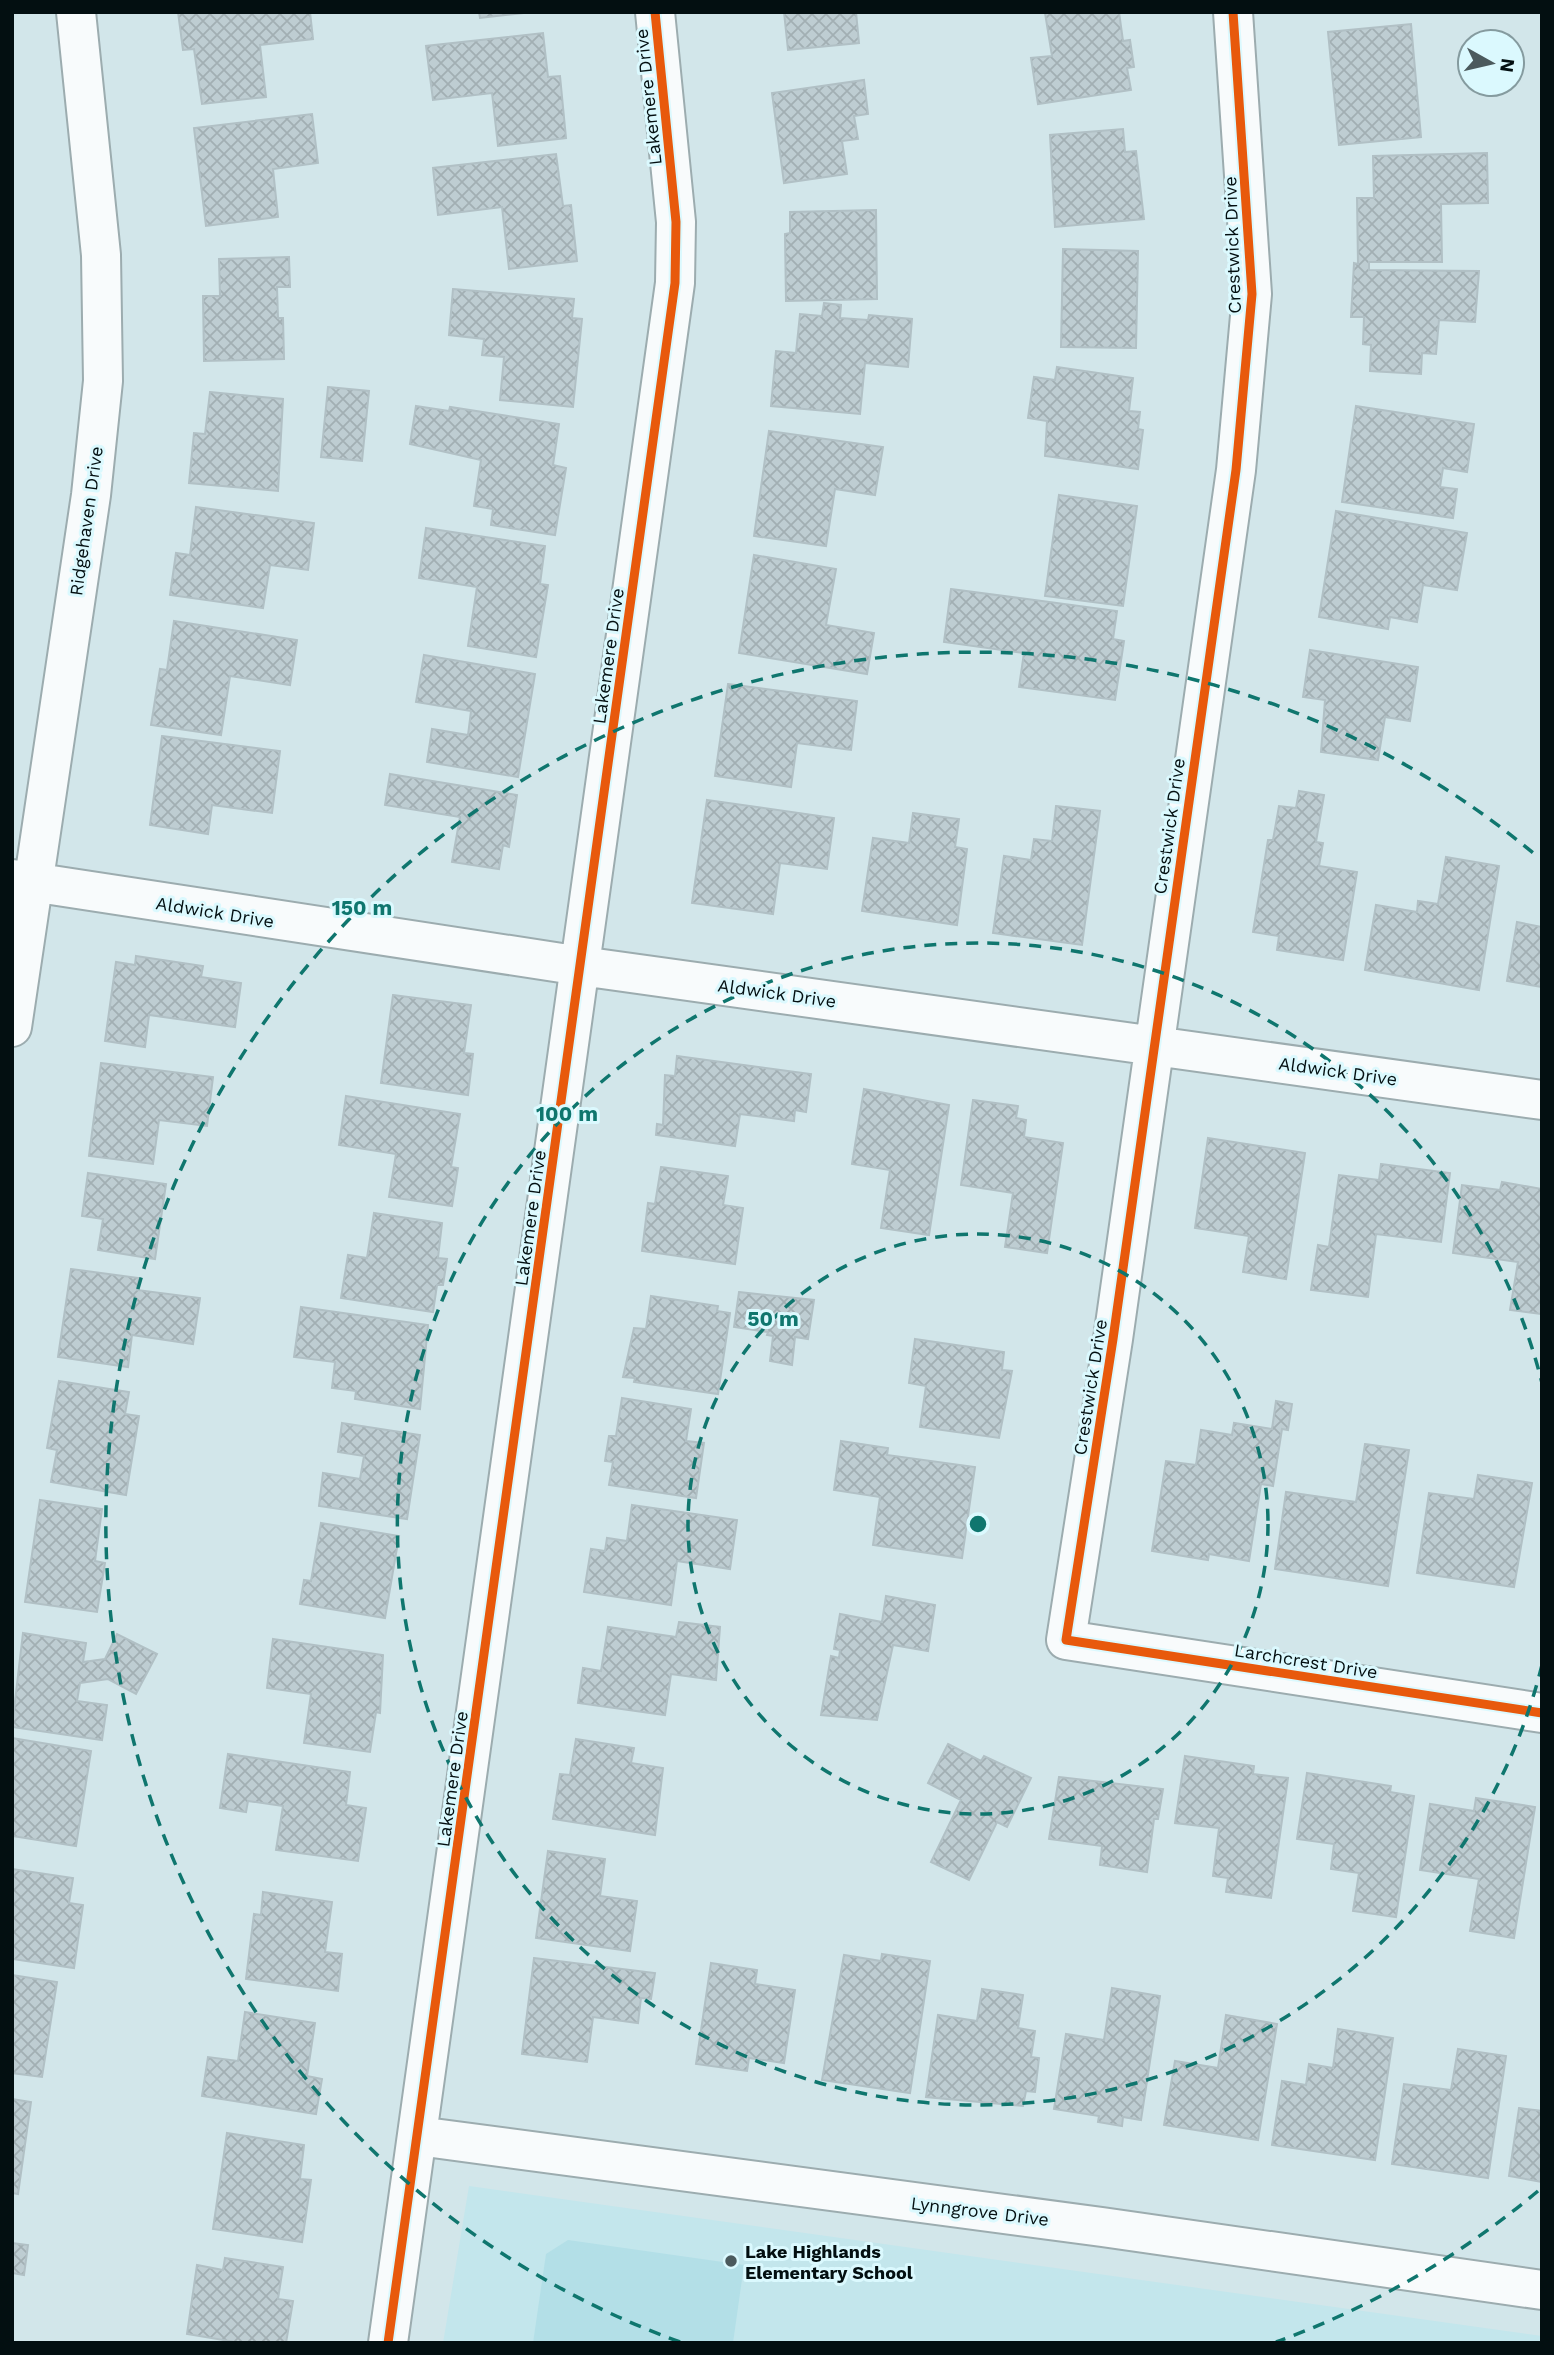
<svg xmlns="http://www.w3.org/2000/svg" width="1554" height="2355" viewBox="0 0 1554 2355" font-family="'Work Sans',sans-serif">
  <style>
    .built { fill: #c3e6ec }
    .garden { fill: #b3dfe7 }
    .building { fill: url(#building-cross-hatch); stroke: #b1c0c5; stroke-width: 2 }
    .lines { fill: none; stroke-linecap: round; stroke-linejoin: round }
    .minor-casing { stroke: #9cacaf; stroke-width: 42 }
    .minor { stroke: #f8fbfc; stroke-width: 38 }
    .cycleway-casing { stroke: #dbf9fe; stroke-width: 13 }
    .cycleway { stroke: #e8590c; stroke-width: 9 }
    .ring { fill: none; stroke: #0f766e; stroke-width: 3.5; stroke-dasharray: 12 9 }
    .poi-dot { fill: #4b5a5d; stroke: #dbf9fe; stroke-width: 2.5 }
    .labels { text-anchor: middle; dominant-baseline: central; stroke-width: 6; stroke-linejoin: round; paint-order: stroke }
    .street-label { font-size: 18px; fill: #030f11; stroke: #dbf9fe }
    .poi-label { font-size: 18px; font-weight: bold; fill: #030f11; stroke: #dbf9fe; text-anchor: start }
    .centre { fill: #0f766e; stroke: #dbf9fe; stroke-width: 3.5 }
    .ring-label { font-size: 21px; text-anchor: middle; font-weight: bold; fill: #0f766e; stroke: #dbf9fe; stroke-width: 6; stroke-linejoin: round; paint-order: stroke }
  </style>
  <defs>
    <pattern id="building-cross-hatch" width="8" height="8" patternUnits="userSpaceOnUse" patternTransform="scale(1.75)"><rect width="8" height="8" fill="#becdd2"/><path d="M0 0l8 8M0 8l8-8" fill="none" stroke="#a2afb3"/></pattern>
  </defs>
  <rect width="100%" height="100%" fill="#d2e6ea"/>
  <path class="built" d="M469,2186L1542,2336V2343H443Z"/>
  <path class="garden" d="M568,2240L744,2265L733,2343H533L546,2254Z"/>
  <path class="building" d="M178,12H310L313,39L260,45L266,97L202,104L194,49L183,50Z
    M479,12H533L480,18Z
    M784,12H856L859,43L788,50Z
    M1119,12L1123,41L1130,40L1134,67L1127,68L1131,90L1038,104L1031,58L1052,56L1045,13Z
    M1411,24L1421,137L1339,145L1328,32Z
    M543,33L548,77L560,76L566,138L498,146L492,93L433,100L426,46Z
    M864,80L868,114L854,116L858,139L842,141L847,174L784,183L772,93Z
    M312,114L318,163L273,169L278,217L206,226L194,128Z
    M1123,129L1125,152L1136,151L1144,219L1055,227L1050,135Z
    M1487,153L1488,203L1441,204L1442,262H1369V270L1479,271L1475,322L1439,320L1436,354L1422,353L1421,374L1370,371L1371,345L1363,344L1364,317H1351L1354,263L1358,264L1357,198H1374L1373,156Z
    M556,154L563,206L571,205L577,261L509,269L502,207L438,215L433,168Z
    M876,210L877,299L786,301L785,234L790,233V212Z
    M1063,249L1138,251L1136,348L1061,347Z
    M289,257L290,287H277L278,318H283L284,359L204,361L203,296H220L219,259Z
    M453,289L574,299L572,318L582,319L573,407L500,400L504,357L482,355L484,339L449,335Z
    M824,303L841,305L840,318L868,320L869,315L912,319L908,367L865,363L860,414L771,406L776,351L796,353L800,314L822,316Z
    M1057,367L1133,378L1129,411L1140,412L1138,429L1143,430L1138,469L1045,456L1047,421L1028,418L1034,377L1055,380Z
    M328,387L369,391L362,461L321,457Z
    M210,392L283,399L278,491L189,483L194,433L205,434Z
    M416,406L449,411L450,407L559,424L553,465L566,468L555,535L491,525L493,509L474,506L481,460L410,444Z
    M1356,406L1474,424L1467,472L1443,468L1440,487L1457,489L1453,518L1342,502Z
    M769,431L883,447L875,495L835,489L826,546L754,536Z
    M1059,495L1137,506L1123,606L1045,596Z
    M196,507L314,523L308,570L270,565L263,608L170,595L176,553L190,555Z
    M1336,511L1467,533L1457,590L1423,585L1417,622L1390,617L1388,629L1319,617Z
    M426,528L545,546L540,584L548,585L536,657L468,646L477,587L419,578Z
    M754,555L836,569L826,625L874,633L867,674L739,653Z
    M951,589L1117,611L1113,639L1124,641L1115,700L1019,687L1024,653L944,642Z
    M174,621L297,640L290,685L230,676L221,735L151,725L160,669L167,670Z
    M1310,650L1418,667L1410,721L1385,717L1378,760L1321,752L1325,700L1303,697Z
    M424,655L535,674L518,777L427,762L432,729L468,735L471,711L416,702Z
    M728,684L857,701L851,750L797,743L791,787L715,776Z
    M162,736L280,751L272,813L212,805L208,834L150,825Z
    M390,774L517,795L509,847L503,845L499,869L452,862L460,817L385,805Z
    M1299,791L1324,795L1316,842L1323,843L1319,866L1357,872L1343,960L1277,950L1279,936L1253,932L1268,840H1273L1279,806L1296,808Z
    M707,800L834,818L827,869L780,863L773,914L692,903Z
    M1056,806L1100,811L1082,945L993,933L1004,856L1031,860L1034,839L1052,841Z
    M913,813L959,819L955,847L967,849L957,925L862,911L873,838L909,843Z
    M1446,857L1499,866L1479,990L1365,970L1376,905L1417,912L1418,901L1438,904Z
    M1517,922L1542,927V987L1507,981Z
    M136,956L203,966L201,977L241,983L235,1027L149,1015L145,1047L105,1041L116,962L135,965Z
    M393,995L471,1005L464,1053L473,1054L468,1095L381,1083Z
    M677,1056L811,1074L806,1112L795,1110L794,1121L740,1114L735,1146L656,1135L657,1124L663,1125L665,1075L675,1076Z
    M101,1063L213,1077L207,1126L159,1120L153,1164L89,1156Z
    M864,1089L949,1105L929,1235L881,1228L890,1170L852,1164Z
    M346,1096L460,1114L451,1167L458,1168L452,1206L389,1197L396,1154L339,1145Z
    M973,1100L1018,1106L1016,1118L1026,1120L1024,1137L1063,1143L1047,1253L1005,1247L1013,1193L961,1185Z
    M1208,1138L1305,1153L1286,1279L1243,1272L1249,1236L1195,1228Z
    M1381,1164L1450,1173L1441,1242L1376,1234L1368,1297L1311,1290L1318,1245L1329,1247L1339,1175L1379,1180Z
    M661,1167L728,1176L723,1205L743,1208L735,1264L642,1251L648,1203L655,1204Z
    M88,1173L166,1184L155,1259L98,1250L103,1219L82,1216Z
    M1502,1182L1542,1189V1314L1510,1310L1518,1262L1453,1253L1462,1185L1500,1190Z
    M374,1213L442,1223L438,1258L447,1259L443,1285H437L433,1312L341,1298L348,1255L367,1258Z
    M71,1269L139,1278L137,1290L200,1298L193,1344L132,1335L128,1367L58,1357Z
    M739,1292L814,1300L808,1339L795,1337L792,1365L770,1361L773,1336L767,1335L768,1332L734,1327Z
    M651,1296L718,1306L717,1311L730,1313L718,1394L634,1382L635,1378L623,1377L634,1328L646,1329Z
    M301,1307L428,1325L420,1409L355,1399L356,1391L332,1388L335,1362L294,1357Z
    M915,1339L1004,1352L1002,1370L1012,1371L999,1438L920,1427L926,1386L909,1383Z
    M59,1381L129,1392L125,1414L139,1416L126,1495L51,1482L57,1450L47,1448Z
    M622,1398L691,1409L686,1441L704,1443L696,1498L609,1485L613,1462L605,1461L609,1436H616Z
    M1276,1401L1292,1404L1288,1430L1282,1429L1273,1486L1261,1484L1249,1561L1209,1554L1208,1560L1152,1551L1166,1461L1196,1465L1201,1430L1232,1435L1234,1423L1272,1429Z
    M342,1423L420,1435L407,1519L319,1506L323,1473L360,1479L364,1456L338,1452Z
    M841,1441L888,1448L887,1455L975,1467L962,1558L873,1545L880,1497L834,1490Z
    M1365,1444L1409,1450L1388,1586L1275,1569L1286,1492L1356,1502Z
    M1478,1475L1532,1483L1514,1587L1417,1573L1429,1493L1474,1499Z
    M40,1500L102,1509L95,1561L105,1563L97,1612L25,1602Z
    M632,1505L737,1520L730,1569L677,1561L671,1605L584,1592L591,1549L605,1551L607,1538L627,1541Z
    M321,1523L399,1536L385,1618L300,1604L304,1580L311,1581Z
    M886,1596L935,1605L928,1651L893,1645L877,1720L821,1715L831,1656L839,1658L840,1650L834,1649L840,1614L882,1622Z
    M679,1622L720,1627L716,1680L671,1674L665,1715L578,1703L583,1668L601,1671L608,1627L676,1637Z
    M23,1633L86,1643L83,1662L105,1659L117,1634L157,1654L136,1694L108,1679L80,1683L77,1701L107,1705L102,1740L12,1727Z
    M273,1639L383,1655L380,1713L376,1712L370,1752L304,1743L311,1694L267,1688Z
    M12,1738L91,1751L76,1846L12,1836Z
    M576,1739L634,1748L631,1763L663,1768L655,1835L553,1819L560,1774L570,1775Z
    M948,1744L981,1761L984,1756L1031,1778L1007,1827L997,1822L969,1880L931,1862L961,1800L928,1783Z
    M228,1754L350,1772L346,1805L366,1808L358,1861L276,1850L283,1806L248,1801L246,1812L220,1808Z
    M1185,1756L1254,1766L1253,1774L1288,1778L1271,1898L1226,1892L1228,1878L1213,1876L1219,1828L1175,1823Z
    M1307,1773L1391,1786L1390,1792L1414,1796L1396,1917L1353,1911L1359,1873L1331,1869L1334,1844L1297,1839Z
    M1059,1777L1163,1789L1158,1819H1154L1147,1872L1100,1865L1102,1846L1049,1839Z
    M1476,1798L1535,1807L1514,1938L1470,1931L1479,1879L1420,1870L1430,1804L1474,1811Z
    M548,1851L605,1859L600,1896L637,1901L630,1951L536,1938Z
    M12,1869L73,1878L69,1903L83,1905L74,1968L12,1959Z
    M263,1892L332,1902L325,1952L342,1954L338,1991L246,1979L254,1914L261,1915Z
    M882,1954L930,1961L910,2093L822,2080L844,1955L881,1961Z
    M534,1958L655,1973L651,1999L641,1998L638,2023L593,2017L587,2062L522,2054Z
    M711,1963L757,1970L755,1984L795,1990L784,2063L749,2058L747,2071L696,2064Z
    M12,1975L57,1982L42,2077L12,2073Z
    M1112,1988L1160,1996L1141,2120L1123,2117L1122,2126L1098,2122L1099,2116L1054,2109L1066,2034L1104,2040Z
    M982,1989L1023,1995L1018,2028L1035,2031L1031,2057L1039,2058L1035,2092L1026,2091L1023,2106L926,2097L938,2015L977,2021Z
    M245,2012L315,2023L307,2076L322,2079L316,2114L202,2096L208,2057L238,2061Z
    M1226,2015L1277,2024L1258,2140L1164,2125L1175,2061L1218,2068Z
    M1338,2029L1393,2038L1375,2160L1272,2145L1282,2081L1306,2085L1309,2064L1333,2068Z
    M1458,2049L1506,2056L1488,2178L1392,2164L1404,2084L1451,2090Z
    M12,2099L31,2102L18,2194L12,2193Z
    M1519,2108L1542,2111V2182L1509,2176Z
    M227,2133L304,2145L300,2179L311,2180L302,2242L213,2229Z
    M12,2243L28,2245L24,2275L12,2273Z
    M225,2258L283,2267L278,2299L293,2301L286,2343H241L187,2334L197,2265L223,2270Z"/>
  <g class="lines">
    <defs>
      <path id="minor" d="M1233,12L1252,294L1236,470L1113,1339L1066,1640L1542,1713
        M12,879L581,966L1542,1100
        M12,1027L91,495L103,381L101,255L76,12
        M418,2136L1102,2227L1542,2290
        M388,2343L675,283L676,222L655,12"/>
    </defs>
    <use href="#minor" class="minor-casing"/>
    <use href="#minor" class="minor"/>
    <defs>
      <path id="cycleway" d="M1233,12L1252,294L1236,470L1113,1339L1066,1640L1542,1713
        M388,2343L675,283L676,222L655,12"/>
    </defs>
    <use href="#cycleway" class="cycleway-casing"/>
    <use href="#cycleway" class="cycleway"/>
  </g>
  <g class="ring">
    <circle cx="978" cy="1524" r="290"/>
    <path d="M1542 1665A581 581 0 1 1 1542 1383"/>
    <path d="M1538 2191A871 871 0 0 1 1276 2342M680 2342A871 871 0 1 1 1538 857"/>
  </g>
  <circle class="poi-dot" cx="731" cy="2261" r="7"/>
  <g class="labels">
    <g class="street-label">
      <text transform="translate(648 97) rotate(-96)">Lakemere Drive</text>
      <text transform="translate(1232 245) rotate(-92)">Crestwick Drive</text>
      <text transform="translate(86 521) rotate(-82)">Ridgehaven Drive</text>
      <text transform="translate(608 656) rotate(-82)">Lakemere Drive</text>
      <text transform="translate(1169 826) rotate(-82)">Crestwick Drive</text>
      <text transform="translate(215 912) rotate(9)">Aldwick Drive</text>
      <text transform="translate(777 993) rotate(8)">Aldwick Drive</text>
      <text transform="translate(1338 1071) rotate(8)">Aldwick Drive</text>
      <text transform="translate(530 1218) rotate(-82)">Lakemere Drive</text>
      <text transform="translate(1090 1387) rotate(-81)">Crestwick Drive</text>
      <text transform="translate(1306 1661) rotate(9)">Larchcrest Drive</text>
      <text transform="translate(452 1779) rotate(-82)">Lakemere Drive</text>
      <text transform="translate(980 2211) rotate(7)">Lynngrove Drive</text>
    </g>
    <g class="poi-label">
      <text x="745" y="2251">Lake Highlands<tspan x="745" dy="21">Elementary School</tspan></text>
    </g>
  </g>
  <circle cx="978" cy="1524" r="10" class="centre"/>
  <g class="ring-label">
    <text x="362" y="915">150 m</text>
    <text x="567" y="1121">100 m</text>
    <text x="773" y="1326">50 m</text>
  </g>
  <rect width="1554" height="2355" fill="none" stroke="#030f11" stroke-width="28"/>
  <g transform="translate(1491 63) rotate(98)"><circle r="33" fill="#dbf9fe" stroke="#859b9f" stroke-width="2"/>
  <path d="M0-5L12 26L0 18L-12 26Z" fill="#4b5a5d"/>
  <text y="-10" font-size="19" font-weight="bold" text-anchor="middle" fill="#030f11">N</text>
  </g>
</svg>
